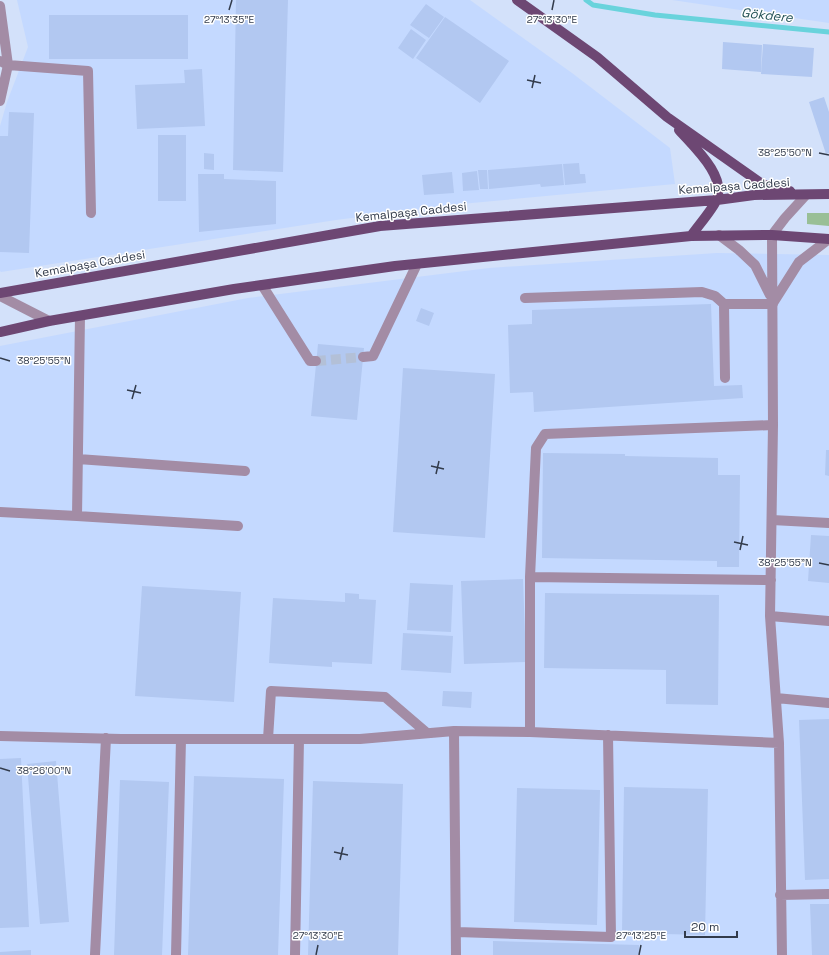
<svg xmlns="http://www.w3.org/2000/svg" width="829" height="955" viewBox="0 0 829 955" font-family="'Space Grotesk',sans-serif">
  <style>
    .built { fill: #c4d9ff }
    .green { fill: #99bf96 }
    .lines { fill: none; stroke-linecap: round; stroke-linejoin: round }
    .stream { stroke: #69d3dc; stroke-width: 5 }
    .building { fill: #b2c8f1 }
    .minor-tunnel { stroke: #b3c0d7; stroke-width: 10; stroke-dasharray: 10 5; stroke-linecap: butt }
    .minor { stroke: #a38ca5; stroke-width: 10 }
    .major { stroke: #6d4773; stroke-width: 10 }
    .ticks { fill: none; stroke: #323b4b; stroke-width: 1.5 }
    .labels { text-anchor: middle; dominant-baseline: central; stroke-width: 3; stroke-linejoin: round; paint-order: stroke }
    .street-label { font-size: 12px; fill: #323b4b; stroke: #fff }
    .water-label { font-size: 13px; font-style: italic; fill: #245357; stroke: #fff }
    .ticks-label { font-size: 10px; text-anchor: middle; fill: #323b4b; stroke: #fff; stroke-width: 3; stroke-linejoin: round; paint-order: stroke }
  </style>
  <rect width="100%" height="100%" fill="#d3e1fa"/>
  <path class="built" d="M17,0H470L572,73L670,148L675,184L461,204L336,220L1,272L0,271V126L7,102L28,47Z
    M672,0H829V23Z
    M717,253L829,255V955H0V346L248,298L489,268Z"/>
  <path class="green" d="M807,213H829V226L807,224Z"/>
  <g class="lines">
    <path class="stream" d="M586,0L593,5L655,15L829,32"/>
  </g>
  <path class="building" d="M236,0H288L283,172L233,170Z
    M426,4L444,17L429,38L410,25Z
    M49,15H188V59H49Z
    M445,17L509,61L480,103L416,58Z
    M411,29L426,40L413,59L398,48Z
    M723,42L762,45L761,72L722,69Z
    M763,44L814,48L812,77L761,74Z
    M202,69L205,126L137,129L135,85L185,83L184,70Z
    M824,97L829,112V153L826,154L809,102Z
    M9,112L34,113L29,253L0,252V136H8Z
    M158,135H186V201H158Z
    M204,153L214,154V170L204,169Z
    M579,163L580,174H585L586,183L565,185L563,164Z
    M562,164L564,185L541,187L540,184L489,189L488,170Z
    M478,170H487L488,189H480Z
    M477,171L479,190L463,191L462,173Z
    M452,172L454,193L424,195L422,175Z
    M198,174H224V179L276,181V224L199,232Z
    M711,304L714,386L742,385L743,398L534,412L533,392L510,393L508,325L532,324V310Z
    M421,308L434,313L429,326L416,321Z
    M318,344L364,348L357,420L311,416Z
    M403,368L495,374L485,538L393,532Z
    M826,450H829V476L825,475Z
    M543,453L625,454V456L718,458V475H740L739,567H717V561L542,558Z
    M811,535L829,536V583L808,581Z
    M523,579L526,662L464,664L461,581Z
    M410,583L453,585L451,632L407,630Z
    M142,586L241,592L234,702L135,696Z
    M345,593L359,594V599L376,600L372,664L332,662V667L269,663L273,598L345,602Z
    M545,593L719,595L718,705L666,704V670L544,668Z
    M403,633L453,636L451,673L401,670Z
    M443,691L472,692L471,708L442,706Z
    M829,719V879L805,880L799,720Z
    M21,758L29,927L0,928V759Z
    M56,761L69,922L40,924L27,764Z
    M194,776L284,779L278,955H188Z
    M120,780L169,782L162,955H114Z
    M313,781L403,784L398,955H308Z
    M624,787L708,789L705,935L622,933Z
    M517,788L600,790L597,925L514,922Z
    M810,904H829V955H812Z
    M493,941L639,945V955H493Z
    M31,950V955H0V952Z"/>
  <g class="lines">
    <path class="minor-tunnel" d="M316,361L363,357"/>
    <path class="minor" d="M0,6L8,65L0,101
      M0,61L8,65L88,71L91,213
      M719,235L739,250L755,265L770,295
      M262,285L310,361H316
      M0,296L49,321
      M525,298L702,292L715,296L724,304L725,378
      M773,303L799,262L829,239
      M724,304H773
      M80,316L77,516L238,526
      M363,357L373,356L417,264
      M78,459L245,471
      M0,512L77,516
      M772,520L829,523
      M530,577L771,580
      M770,616L829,621
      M776,698L829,703
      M454,731L456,955
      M530,732V577L536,448L545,434L773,425
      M0,736L121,739H360L454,731L530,732L779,743
      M268,739L271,691L385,697L427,733
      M780,895L829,894
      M457,932L611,937L608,735
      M95,955L106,738
      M176,955L181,739
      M295,955L299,739
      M782,955L779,743L770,616L773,425L772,235L785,218L806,195"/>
    <path class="major" d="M517,0L597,57L667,117L762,184L790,191
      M679,130C693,146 728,177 716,201C712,210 698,226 691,236
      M0,293L380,226L717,200L754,195L829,194
      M0,332L49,321L234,289L395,266L691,236L772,235L829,239"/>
  </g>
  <path class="ticks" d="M229,10L232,0M552,10L554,0M527,80L541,83M532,88L535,75M819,153L829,155M0,358L10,361M127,390L141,393M132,399L136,385M431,466L444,469M436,474L439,461M734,542L748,545M740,550L743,536M819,563L829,565M0,768L10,771M334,852L348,855M340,860L343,847M316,955L318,945M639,955L641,945"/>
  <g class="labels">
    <g class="street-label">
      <text transform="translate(734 186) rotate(-4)">Kemalpaşa Caddesi</text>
      <text transform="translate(411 212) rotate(-6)">Kemalpaşa Caddesi</text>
      <text transform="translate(90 264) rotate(-10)">Kemalpaşa Caddesi</text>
    </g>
    <g class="water-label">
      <text transform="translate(767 15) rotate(6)">Gökdere</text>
    </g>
  </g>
  <g class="ticks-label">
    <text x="229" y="23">27°13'35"E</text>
    <text x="552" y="23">27°13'30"E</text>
    <text x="785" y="156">38°25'50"N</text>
    <text x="44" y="364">38°25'55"N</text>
    <text x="785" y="566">38°25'55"N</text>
    <text x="44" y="774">38°26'00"N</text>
    <text x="318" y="939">27°13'30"E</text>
    <text x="641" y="939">27°13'25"E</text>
  </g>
  <path d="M685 931v6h52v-6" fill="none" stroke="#323b4b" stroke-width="2"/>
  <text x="691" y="931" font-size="12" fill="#323b4b" stroke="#ffffff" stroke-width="3" paint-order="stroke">20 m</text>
</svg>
